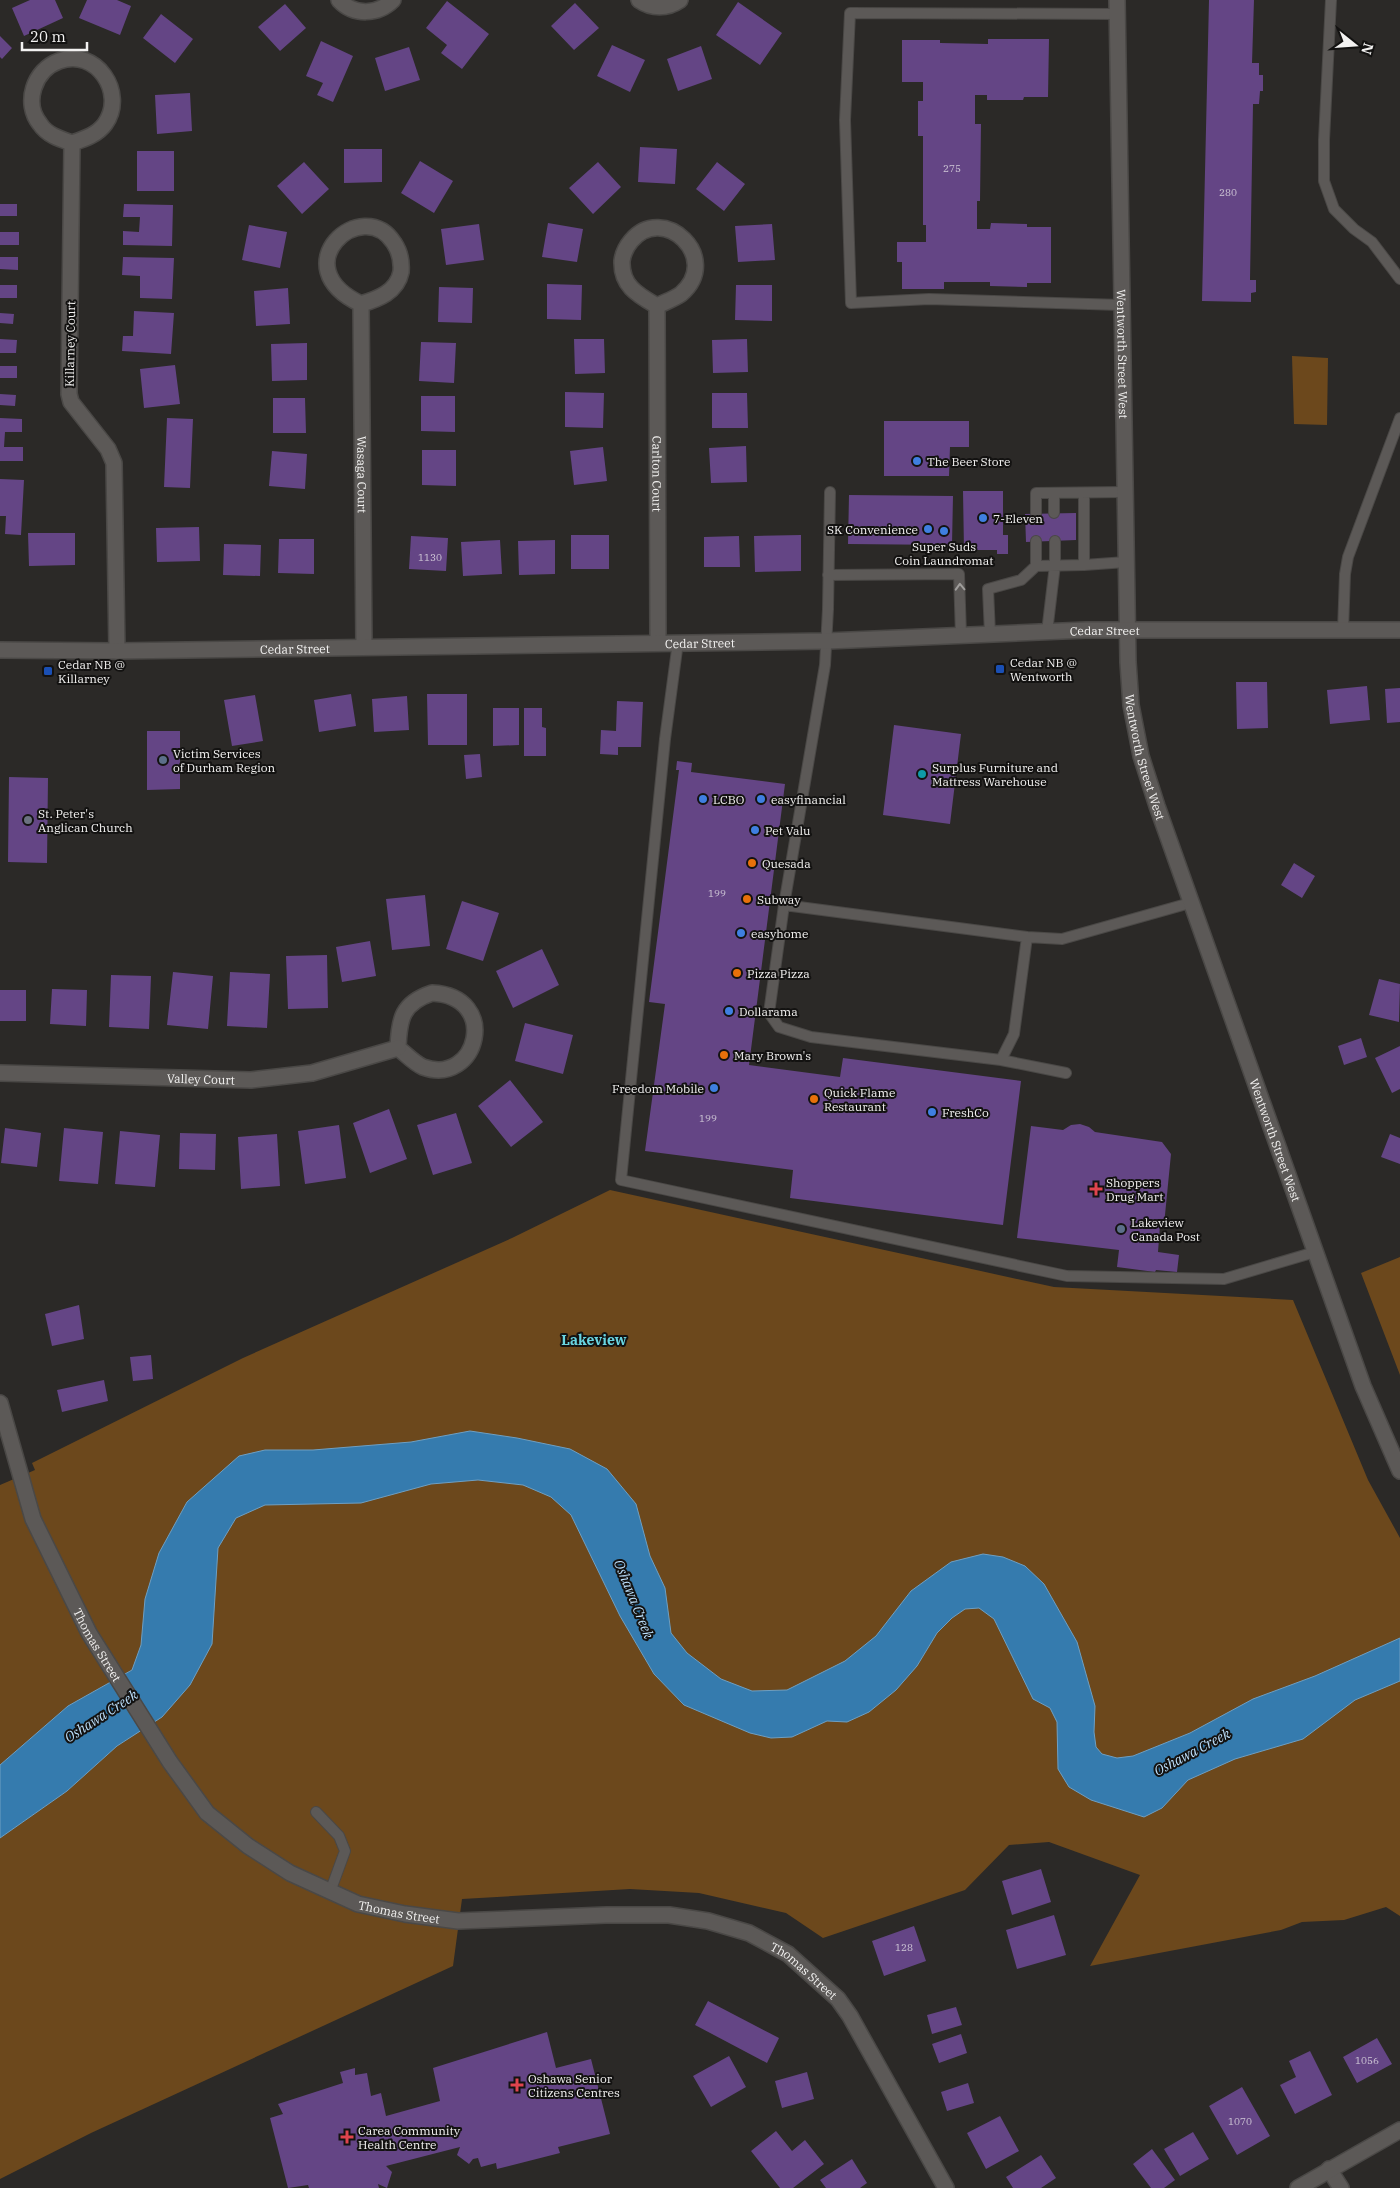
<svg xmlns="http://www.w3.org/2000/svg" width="1400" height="2188" viewBox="0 0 1400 2188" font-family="'IBM Plex Serif',serif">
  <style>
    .green { fill: #6c481c }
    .water { fill: #357bae; stroke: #6e9fc2 }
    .building { fill: #644585 }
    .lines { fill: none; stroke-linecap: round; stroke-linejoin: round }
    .lane-casing { stroke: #4a4846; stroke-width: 12 }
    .street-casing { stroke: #4a4846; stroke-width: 18 }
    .secondary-casing { stroke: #4a4846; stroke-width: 18 }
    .lane { stroke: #5c5957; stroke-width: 10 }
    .street { stroke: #5c5957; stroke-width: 15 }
    .secondary { stroke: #5c5957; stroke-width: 15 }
    .oneway { stroke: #a09e9c }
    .shop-dot { fill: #3f7fe0; stroke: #131211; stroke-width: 2 }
    .transit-dot { fill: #1a4fb4; stroke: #131211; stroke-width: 2 }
    .service-dot { fill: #5c6f8a; stroke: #131211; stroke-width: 2 }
    .culture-dot { fill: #0f9aa8; stroke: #131211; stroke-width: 2 }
    .worship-dot { fill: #6b7280; stroke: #131211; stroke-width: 2 }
    .food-dot { fill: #e8710a; stroke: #131211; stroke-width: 2 }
    .health-dot { fill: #e0444e; stroke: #131211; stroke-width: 2 }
    .labels { text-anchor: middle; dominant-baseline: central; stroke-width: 4; stroke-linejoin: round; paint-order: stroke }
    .number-label { font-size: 10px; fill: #cfc7d6 }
    .street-label { font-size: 12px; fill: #f3f2f1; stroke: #131211 }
    .poi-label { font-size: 12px; fill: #f3f2f1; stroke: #131211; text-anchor: start }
    .neighbourhood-label { font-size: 14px; font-weight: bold; fill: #69d4e0; stroke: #131211 }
    .water-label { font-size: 14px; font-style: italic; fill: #bcdffb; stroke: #131211 }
  </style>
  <rect width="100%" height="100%" fill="#2b2927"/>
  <path class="green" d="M1292,356L1328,358L1327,425L1294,424Z
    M610,1190L1054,1287L1293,1300L1368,1480L1400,1538V1916L1386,1907L1344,1920L1302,1922L1281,1930L1090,1966L1140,1875L1049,1842L1009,1845L965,1890L823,1938L786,1913L699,1893L630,1889L462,1899L453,1966L91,2133L0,2179V1838L67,1791L117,1746L161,1716L132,1670L68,1706L0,1765V1485L35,1470L32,1463L243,1358L512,1238Z
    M1400,1257V1375L1361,1273Z"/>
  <path class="water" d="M470,1431L517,1438L570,1449L607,1469L636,1504L650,1556L665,1588L671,1633L687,1653L721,1679L752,1691L787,1690L845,1661L876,1636L911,1591L951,1562L983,1554L1003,1557L1025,1566L1044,1584L1077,1642L1095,1706L1094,1732L1096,1747L1102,1754L1117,1758L1133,1756L1190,1733L1253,1699L1315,1676L1400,1638V1681L1355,1700L1303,1739L1235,1759L1188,1780L1162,1808L1144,1817L1091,1800L1069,1787L1058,1769L1057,1722L1050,1708L1033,1699L994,1619L979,1608L965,1609L952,1618L937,1633L917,1666L896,1690L869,1712L847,1722L827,1721L792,1737L771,1738L750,1733L684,1705L654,1674L620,1616L571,1515L551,1497L523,1485L478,1480L431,1484L361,1503L265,1505L236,1518L218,1548L212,1644L190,1685L162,1717L117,1746L67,1791L0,1838V1765L68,1706L132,1670L141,1645L145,1599L159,1553L187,1502L239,1456L265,1450H313L411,1442Z"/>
  <path class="building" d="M30,0H55L63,18L24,36L12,8Z
    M87,0H117L131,6L120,35L79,18Z
    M1209,0H1254L1252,63H1259V75H1263V91H1260L1259,104H1253L1250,280H1256V292L1251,293V302L1202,301Z
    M447,1L489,34L462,69L441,53L447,45L426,28Z
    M738,2L782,33L760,65L716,35Z
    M575,3L599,28L574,50L551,26Z
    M285,4L306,28L280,51L258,27Z
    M161,14L193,39L175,63L143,38Z
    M0,36L12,48L2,59L0,57Z
    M988,39H1049L1048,97H1024L1023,100H987V95H975V124H981L980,201H977V229H990L991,223L1027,224V227H1051V283H1027V287L990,286V282H944V289H902V262H897V242H926V225H923V136H918V101H923V82H902V40H940V43L988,44Z
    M321,41L353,56L333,102L317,95L323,83L306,76Z
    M612,45L645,60L630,92L597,76Z
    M701,46L712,79L678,91L667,59Z
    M409,47L420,80L385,91L375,58Z
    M190,93L192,131L157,134L155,95Z
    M640,147L677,149L675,184L638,182Z
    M344,149H382V182L344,183Z
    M137,151H174V191H137Z
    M420,161L453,181L434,213L401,193Z
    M304,162L329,189L302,214L277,186Z
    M598,162L621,187L593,214L569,188Z
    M717,162L745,184L724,211L696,189Z
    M0,204H17V216H0Z
    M124,204L173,205L172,246L123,245V231L139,232L140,217H123Z
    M548,223L583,229L577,262L542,257Z
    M479,224L484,260L446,265L441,229Z
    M772,224L775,260L738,262L735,226Z
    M249,225L287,232L280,268L242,260Z
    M0,232H19V245H0Z
    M0,257H18V270L0,269Z
    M123,257L174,258L172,299L140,298V276L122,275Z
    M547,284L582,285L581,320L547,319Z
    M0,285H17V298H0Z
    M736,285H772V321L735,320Z
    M439,287L473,288L472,323L438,322Z
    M288,288L290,324L256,326L254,291Z
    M134,311L174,313L171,354L122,351L123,336H133Z
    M0,313L14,314L13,324L0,323Z
    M0,339L17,340L16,353H0Z
    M574,339H604L605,373L575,374Z
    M747,339L748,372L713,373L712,340Z
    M421,342L456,343L454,383L419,381Z
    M307,343V380L272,381L271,344Z
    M175,365L180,404L144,408L140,369Z
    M0,366H17V378H0Z
    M565,392L604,393L603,428L565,427Z
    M712,393H747L748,428H712Z
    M0,394L16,395L15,406L0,405Z
    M421,396H455V432L421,431Z
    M273,398H305L306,433H273Z
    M0,418L22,419V432H5L4,447H23V461H0Z
    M167,418L193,419L190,488L164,487Z
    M884,421H969V447H950L949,476H884Z
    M746,446L747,482L711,483L709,448Z
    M603,447L607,481L574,485L570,451Z
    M422,450H456V486L422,485Z
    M272,451L307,454L305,489L269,486Z
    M0,479L24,480L21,535L5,534L6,516H0Z
    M963,491H1003V535H1008V554H997V550H964Z
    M849,495L953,496L952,545L848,544Z
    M1076,513V540L1026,542L1025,514Z
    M199,527L200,561L157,562L156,528Z
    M28,533H75V565L29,566Z
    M571,535H609V569H571Z
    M801,535V571L755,572L754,536Z
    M411,536L448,538L446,571L409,569Z
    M739,536L740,567H704V537Z
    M279,539H314V574L278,573Z
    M500,540L502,574L463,576L461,542Z
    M555,540V574L519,575L518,541Z
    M224,544L261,545L260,576L223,575Z
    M1236,682H1267L1268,728L1237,729Z
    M1367,686L1370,720L1330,724L1327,690Z
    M1400,688V722L1387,723L1385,689Z
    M351,694L356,726L319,732L314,700Z
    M427,694H467V745H428Z
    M255,695L263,741L232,746L224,700Z
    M407,696L409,730L374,732L372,699Z
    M617,701L643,702L641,747H618V755L600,754L601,730L616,731Z
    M493,708H519V745L493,746Z
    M524,708H542V727L546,728V756H524Z
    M894,725L961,734L950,824L883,815Z
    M147,731H180V789L147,790Z
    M480,754L482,777L466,779L464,755Z
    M677,761L692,763L691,772L785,784L749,1065L840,1077L843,1058L1021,1081L1003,1225L790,1198L793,1170L645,1151L665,1004L649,1002L679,770H676Z
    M9,777L48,778L47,863L8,862Z
    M1294,863L1315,876L1302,898L1281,885Z
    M425,895L430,946L392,950L386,899Z
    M462,901L499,913L483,961L446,949Z
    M370,941L376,976L342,982L336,947Z
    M542,949L559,985L513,1008L496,971Z
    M327,955L328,1008L288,1009L286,956Z
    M173,972L213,976L208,1029L167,1025Z
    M230,972L270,974L267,1028L227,1026Z
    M111,975L151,976L149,1029L109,1027Z
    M1379,979L1400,984L1399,1022L1369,1015Z
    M52,989L87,990L86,1026L50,1024Z
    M0,990H26V1021H0Z
    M525,1023L573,1035L563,1074L515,1061Z
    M1361,1038L1367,1057L1344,1065L1338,1046Z
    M1400,1046V1089L1392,1093L1375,1058Z
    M510,1080L543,1122L511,1147L478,1106Z
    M389,1109L407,1159L370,1173L353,1123Z
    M456,1113L472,1163L433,1175L417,1125Z
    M1080,1124L1089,1127L1095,1132L1162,1142L1171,1154L1164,1225H1160L1158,1252L1179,1255L1177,1272L1156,1270L1155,1272L1117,1267L1119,1250L1017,1238L1031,1126L1063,1130L1071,1125Z
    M339,1125L346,1178L305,1184L298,1131Z
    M5,1128L41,1133L37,1167L1,1163Z
    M64,1128L103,1132L98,1184L59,1181Z
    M120,1131L160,1135L155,1187L115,1184Z
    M180,1133L216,1134L215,1170L179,1169Z
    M277,1134L280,1186L241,1189L238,1137Z
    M1390,1134L1400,1138V1164L1381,1157Z
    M79,1305L84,1339L52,1346L45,1314Z
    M151,1355L153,1379L133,1381L130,1357Z
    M104,1380L108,1401L62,1412L57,1390Z
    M1041,1869L1051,1902L1012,1915L1002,1881Z
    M1054,1915L1066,1955L1017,1969L1006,1930Z
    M914,1926L926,1961L884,1976L872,1941Z
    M708,2001L779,2038L767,2063L695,2025Z
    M956,2007L962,2025L932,2034L927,2015Z
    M547,2032L556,2068L591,2059L610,2134L558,2147L560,2153L497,2169L496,2163L481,2167L478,2158L473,2159L469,2164L457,2155L460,2147L386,2166L392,2172L387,2188L378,2184L379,2188H309L308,2185L288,2188L270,2118L283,2114L278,2104L343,2083L340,2072L355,2068V2075L367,2073L371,2096L381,2093L386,2116L440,2101L433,2068Z
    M961,2034L967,2053L939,2063L932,2044Z
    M1377,2038L1392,2064L1357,2083L1343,2057Z
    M1310,2051L1332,2095L1295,2114L1280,2085L1296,2077L1289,2061Z
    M729,2056L746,2087L711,2107L693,2076Z
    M807,2072L814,2099L782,2108L775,2081Z
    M968,2083L974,2103L947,2111L941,2092Z
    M1242,2087L1270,2136L1237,2155L1209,2106Z
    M1000,2116L1019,2151L986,2169L967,2133Z
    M776,2131L792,2151L805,2140L824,2164L793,2188H780L751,2151Z
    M1193,2132L1209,2159L1180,2176L1164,2149Z
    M1152,2149L1175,2180L1164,2188H1151L1133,2164Z
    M1041,2155L1056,2178L1041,2188H1013L1006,2177Z
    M852,2159L867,2183L860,2188H826L820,2180Z"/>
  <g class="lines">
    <defs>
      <path id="lane" d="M1331,0L1324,140V181L1334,209L1354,229L1372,242L1400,279
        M1117,14L850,13L845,120L851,303L929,299L1121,305
        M830,492L828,609L825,665L784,905L769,1013L779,1027L811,1037L1001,1060L1014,1034L1027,937L1062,939L1190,903
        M1054,493V513
        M1084,494V565L1126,562
        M1036,514V493L1124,492
        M1036,566L1084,565
        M828,575L959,574L961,636
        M1343,631L1345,574L1348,557L1400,418
        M1047,632L1055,565V541
        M990,634L988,589L1021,580L1036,566V541
        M678,642L665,739L621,1180L1067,1276L1224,1279L1315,1252
        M784,905L1027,937
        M1001,1060L1066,1073
        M316,1812L339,1836L345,1851L330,1892"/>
      <g id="street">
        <path d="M339,0C354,16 378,15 393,0"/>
        <path d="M639,0C652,9 667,9 680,0"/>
        <path d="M72,143C60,139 47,135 40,124C23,103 34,70 59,61C96,47 127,93 105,124C97,135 84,139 72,143L69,394L71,402L108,449L114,463L117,651"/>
        <path id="s1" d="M361,304C378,299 397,292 401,272C402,261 400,252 394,243C363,194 281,266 361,304L364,646"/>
        <path id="s2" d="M657,306C638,295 621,286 622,261C623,253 626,247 631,241C663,202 723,258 681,294C674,299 665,302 657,306L658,642"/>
        <path d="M432,993C501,996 478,1087 423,1067C414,1063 406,1054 398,1048C399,1019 402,1003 432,993Z"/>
        <path id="s3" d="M0,1073L251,1080L312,1073L398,1048"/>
        <path id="s4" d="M0,1403L33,1519L89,1633L170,1762L207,1813L248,1846L290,1873L358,1904L405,1914L458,1921L606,1915H669L708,1921L749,1933L788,1954L838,1999L850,2016L946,2188"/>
        <path d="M1329,2169L1341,2188"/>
        <path d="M1298,2188L1400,2130"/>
      </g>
      <g id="secondary">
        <path id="s5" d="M1117,0L1128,662L1131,705L1141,756L1157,806L1363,1386L1400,1471"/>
        <path id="s6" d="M0,650L117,651L827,641L1086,630H1400"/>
      </g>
    </defs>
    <use href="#lane" class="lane-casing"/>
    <use href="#street" class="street-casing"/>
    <use href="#secondary" class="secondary-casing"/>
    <use href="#lane" class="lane"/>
    <use href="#street" class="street"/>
    <use href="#secondary" class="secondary"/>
  </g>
  <defs><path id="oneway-chevron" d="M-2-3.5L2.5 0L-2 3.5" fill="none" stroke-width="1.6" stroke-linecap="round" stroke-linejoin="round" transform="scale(1.25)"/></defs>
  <use class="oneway" href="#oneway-chevron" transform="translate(960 587) rotate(-92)"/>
  <g class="shop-dot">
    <circle cx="917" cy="461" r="5"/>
    <circle cx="983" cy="518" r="5"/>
    <circle cx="928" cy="529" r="5"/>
    <circle cx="944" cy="531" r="5"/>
    <circle cx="703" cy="799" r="5"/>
    <circle cx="761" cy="799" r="5"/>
    <circle cx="755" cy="830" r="5"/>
    <circle cx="741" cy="933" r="5"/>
    <circle cx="729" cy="1011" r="5"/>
    <circle cx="714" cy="1088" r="5"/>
    <circle cx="932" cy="1112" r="5"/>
  </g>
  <g class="transit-dot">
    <rect x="995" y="664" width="10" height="10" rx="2.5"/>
    <rect x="43" y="666" width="10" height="10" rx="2.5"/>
  </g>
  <g class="service-dot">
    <circle cx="163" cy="760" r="5"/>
    <circle cx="1121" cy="1229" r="5"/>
  </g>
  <circle class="culture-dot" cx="922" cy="774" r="5"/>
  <circle class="worship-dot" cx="28" cy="820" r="5"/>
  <g class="food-dot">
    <circle cx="752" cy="863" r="5"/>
    <circle cx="747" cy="899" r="5"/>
    <circle cx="737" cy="973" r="5"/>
    <circle cx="724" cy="1055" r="5"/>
    <circle cx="814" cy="1099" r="5"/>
  </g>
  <g class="health-dot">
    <path d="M1093.5 1181.5h5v5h5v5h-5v5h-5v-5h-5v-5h5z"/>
    <path d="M514.5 2077.5h5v5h5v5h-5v5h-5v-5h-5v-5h5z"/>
    <path d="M344.5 2129.5h5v5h5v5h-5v5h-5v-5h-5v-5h5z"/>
  </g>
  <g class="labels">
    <g class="number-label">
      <text x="952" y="168">275</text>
      <text x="1228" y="192">280</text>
      <text x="430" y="557">1130</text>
      <text x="717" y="893">199</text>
      <text x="708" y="1118">199</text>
      <text x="904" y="1947">128</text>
      <text x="1367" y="2060">1056</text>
      <text x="1240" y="2121">1070</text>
    </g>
    <g class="street-label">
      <text transform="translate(70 344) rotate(-89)">Killarney Court</text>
      <text stroke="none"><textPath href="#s5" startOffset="354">Wentworth Street West</textPath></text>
      <text stroke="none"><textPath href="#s2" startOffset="400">Carlton Court</textPath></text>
      <text stroke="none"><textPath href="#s1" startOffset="404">Wasaga Court</textPath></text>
      <text stroke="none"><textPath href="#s6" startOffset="1105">Cedar Street</textPath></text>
      <text stroke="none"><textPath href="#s6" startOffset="700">Cedar Street</textPath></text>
      <text stroke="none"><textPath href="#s6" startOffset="295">Cedar Street</textPath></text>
      <text stroke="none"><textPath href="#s5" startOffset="759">Wentworth Street West</textPath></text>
      <text stroke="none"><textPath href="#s3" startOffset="201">Valley Court</textPath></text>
      <text stroke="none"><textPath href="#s5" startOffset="1164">Wentworth Street West</textPath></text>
      <text stroke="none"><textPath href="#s4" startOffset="262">Thomas Street</textPath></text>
      <text stroke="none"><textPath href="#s4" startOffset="682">Thomas Street</textPath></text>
      <text stroke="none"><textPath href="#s4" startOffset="1102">Thomas Street</textPath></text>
    </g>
    <g class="poi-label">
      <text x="927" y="461">The Beer Store</text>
      <text x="993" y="518">7-Eleven</text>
      <text x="918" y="529" text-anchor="end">SK Convenience</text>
      <text x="944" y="546" text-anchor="middle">Super Suds<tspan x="944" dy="14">Coin Laundromat</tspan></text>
      <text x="1010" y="662">Cedar NB @<tspan x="1010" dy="14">Wentworth</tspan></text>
      <text x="58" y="664">Cedar NB @<tspan x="58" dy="14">Killarney</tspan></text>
      <text x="173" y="753">Victim Services<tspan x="173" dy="14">of Durham Region</tspan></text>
      <text x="932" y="767">Surplus Furniture and<tspan x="932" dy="14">Mattress Warehouse</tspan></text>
      <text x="713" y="799">LCBO</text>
      <text x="771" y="799">easyfinancial</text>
      <text x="38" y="813">St. Peter's<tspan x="38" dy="14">Anglican Church</tspan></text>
      <text x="765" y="830">Pet Valu</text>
      <text x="762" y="863">Quesada</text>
      <text x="757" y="899">Subway</text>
      <text x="751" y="933">easyhome</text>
      <text x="747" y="973">Pizza Pizza</text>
      <text x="739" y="1011">Dollarama</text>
      <text x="734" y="1055">Mary Brown's</text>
      <text x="704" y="1088" text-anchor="end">Freedom Mobile</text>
      <text x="824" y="1092">Quick Flame<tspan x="824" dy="14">Restaurant</tspan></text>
      <text x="942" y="1112">FreshCo</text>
      <text x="1106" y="1182">Shoppers<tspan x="1106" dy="14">Drug Mart</tspan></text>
      <text x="1131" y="1222">Lakeview<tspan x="1131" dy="14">Canada Post</tspan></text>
      <text x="528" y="2078">Oshawa Senior<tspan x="528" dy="14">Citizens Centres</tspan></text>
      <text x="358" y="2130">Carea Community<tspan x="358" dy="14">Health Centre</tspan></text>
    </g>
    <g class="neighbourhood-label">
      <text x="594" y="1340">Lakeview</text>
    </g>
    <g class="water-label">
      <text transform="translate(634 1599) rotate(68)">Oshawa Creek</text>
      <text transform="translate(101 1716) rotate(-33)">Oshawa Creek</text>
      <text transform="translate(1192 1752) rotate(-28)">Oshawa Creek</text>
    </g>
  </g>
  <g transform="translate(1355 45) rotate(107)" stroke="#131211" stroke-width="4" paint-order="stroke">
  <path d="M0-4L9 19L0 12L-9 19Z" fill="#f3f2f1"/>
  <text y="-8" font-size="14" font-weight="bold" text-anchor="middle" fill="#f3f2f1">N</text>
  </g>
  <path d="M22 42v8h65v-8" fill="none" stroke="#f3f2f1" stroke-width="2.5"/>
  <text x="30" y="42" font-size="15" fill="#f3f2f1" stroke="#131211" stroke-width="4" paint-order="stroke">20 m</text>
</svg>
